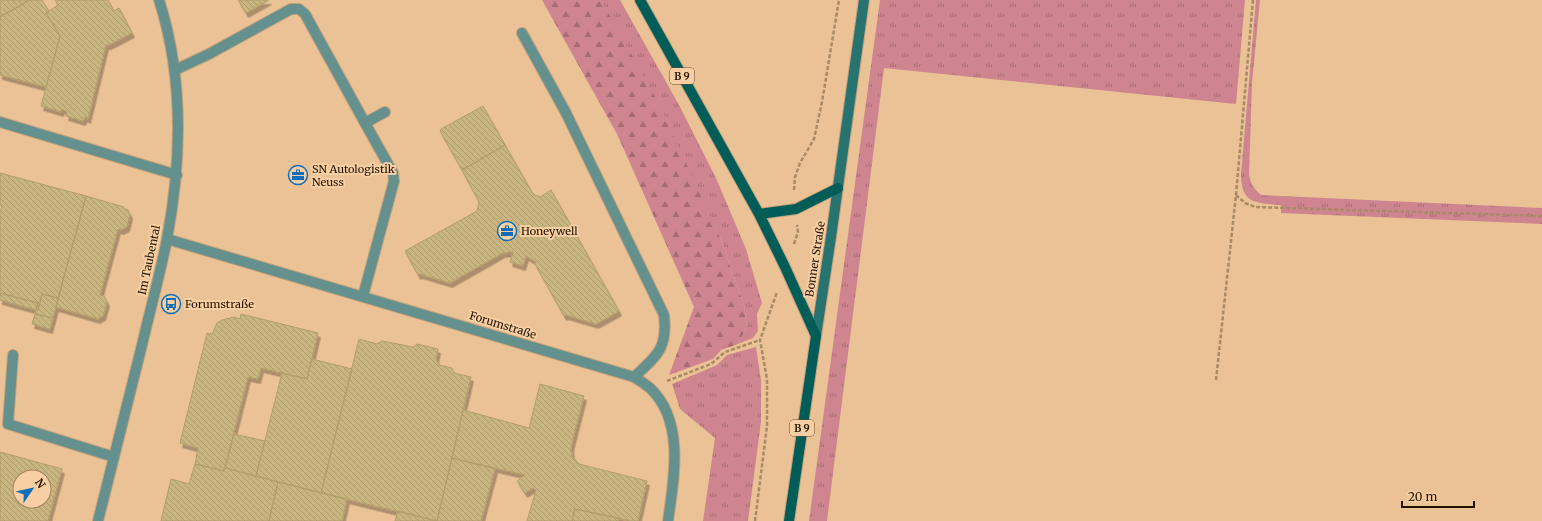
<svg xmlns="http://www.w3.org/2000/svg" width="1542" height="521" viewBox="0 0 1542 521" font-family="Merriweather,serif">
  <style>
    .grass { fill: url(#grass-tufts) }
    .forest { fill: url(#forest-firs) }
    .building { fill: url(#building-back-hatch); stroke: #b19d68; fill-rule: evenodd; filter: url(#shadow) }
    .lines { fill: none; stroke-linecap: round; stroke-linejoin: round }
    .service-casing { stroke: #c6a27b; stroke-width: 12 }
    .minor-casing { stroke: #c6a27b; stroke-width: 12 }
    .secondary-casing { stroke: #c6a27b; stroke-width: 12 }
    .primary-casing { stroke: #c6a27b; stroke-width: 12 }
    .path { stroke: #a98a66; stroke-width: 2.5; stroke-dasharray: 4 2; stroke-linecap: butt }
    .service { stroke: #64908d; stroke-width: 10 }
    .minor { stroke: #64908d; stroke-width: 10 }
    .secondary { stroke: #28736f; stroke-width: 10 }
    .primary { stroke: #025c58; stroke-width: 10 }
    .labels { text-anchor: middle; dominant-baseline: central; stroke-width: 4; stroke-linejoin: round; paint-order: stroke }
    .shield { fill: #f8cfa2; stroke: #624b33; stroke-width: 1 }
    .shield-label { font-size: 10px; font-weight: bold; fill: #211303 }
    .poi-label { font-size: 11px; fill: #211303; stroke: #f8cfa2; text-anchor: start }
    .street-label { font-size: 11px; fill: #211303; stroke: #f8cfa2 }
  </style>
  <defs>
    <pattern id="grass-tufts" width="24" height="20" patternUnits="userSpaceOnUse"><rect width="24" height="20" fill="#ce8590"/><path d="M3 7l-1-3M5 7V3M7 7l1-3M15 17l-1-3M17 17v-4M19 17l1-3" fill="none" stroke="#a76c73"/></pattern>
    <pattern id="forest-firs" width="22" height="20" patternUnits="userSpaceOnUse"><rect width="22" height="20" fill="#ce8590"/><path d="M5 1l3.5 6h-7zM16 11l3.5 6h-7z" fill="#a76c73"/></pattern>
    <pattern id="building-back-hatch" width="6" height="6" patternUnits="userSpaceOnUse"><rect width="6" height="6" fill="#c9b57f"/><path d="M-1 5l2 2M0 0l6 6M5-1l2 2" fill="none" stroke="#ac9b6c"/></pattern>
    <filter id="shadow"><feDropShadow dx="2.5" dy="4.5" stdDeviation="0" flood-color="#0004"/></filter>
  </defs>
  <rect width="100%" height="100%" fill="#eac295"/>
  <path class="grass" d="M601,0H620L679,105L716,178L746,249L762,303L757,314L758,331L753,338L738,344L747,327L744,305L720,237Z
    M880,0H1245L1236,104L884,68L827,521H809Z
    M1256,0H1260L1252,83L1249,175C1251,184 1254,189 1261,195L1542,208V224L1281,213V205C1256,203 1241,204 1241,174Z
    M756,347L761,381V422L748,521H703L715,438L680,409L672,384L717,365L727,355Z"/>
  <path class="forest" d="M542,0H601L657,100L720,237L744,305L747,327L738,344L721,350L713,359L669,375L694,307L617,134Z"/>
  <path class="building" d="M0,0H30L0,17Z
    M30,0H42L49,11L46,13L60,36L46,87L0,75V17Z
    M55,0H108L114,11L119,8L132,33L109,45H106L88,119L85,117L83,121L66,116L67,112L62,109L61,112L41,106L60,36L46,13L58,5Z
    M238,0H269L246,13Z
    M483,106L505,145L462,170L440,131L441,129Z
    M505,145L533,194L540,197L551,190L619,311L618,312L596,324L566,315L564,316L535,264L536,262L526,256L523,266L510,262L513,252L502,253L501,254L450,283L420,274L418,275L405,251L477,211L479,202L462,170Z
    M0,173L86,196L58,298L42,294L38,310H36L38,303L0,293V212L2,206L0,205Z
    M86,196L124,207L123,208L128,210L130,215L127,227L121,230L118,229L100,295L104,296L107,302L103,316L98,319L56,307Z
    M0,293L38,303L36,310L0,300Z
    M42,294L58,298L53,318L35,314L36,310H38Z
    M35,314L53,318L50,329L32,324Z
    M241,314L318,333L307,379L261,368L258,379L248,377L224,471L195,464L198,448L180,443L207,333L212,334L217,323L222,320L234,317L240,319Z
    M359,339L377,344L382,341L413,347L417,344L438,349L436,359L439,365L452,368L454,373L471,377L437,521L321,493Z
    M312,359L352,369L321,493L256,476L282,373L307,379Z
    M540,384L584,396L571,447L572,456L579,464L647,481L638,521H630L575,509L572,521H527L536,490L533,488L525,493L517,481L525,475L452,458L463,410L529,428Z
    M234,434L265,441L256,476L225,468Z
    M0,452L62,469L48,521H0ZM20,477H44V501H20Z
    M452,458L495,469L481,521H437Z
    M195,464L224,471L225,468L278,482L269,521H161L171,479L189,484Z
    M278,482L347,499L342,521H269Z
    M575,509L619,518L618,521H572Z
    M398,511L436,521H395Z"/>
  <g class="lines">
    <defs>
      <path id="service" d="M522,33L566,113L664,315C668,348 657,356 634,377
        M175,70L209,54L291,9H299L305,14L365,123
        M0,122L177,175
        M363,296L394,181L393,173L365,123L385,112
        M13,355L8,424L114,457"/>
      <path id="minor" d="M167,239L634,377C639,380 645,384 650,388C685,421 674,478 668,521
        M98,521C113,462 127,404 142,345C150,310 160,275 167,239C182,159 184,78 159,0"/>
      <path id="secondary" d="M816,336L831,237L864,0"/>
      <path id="primary" d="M640,0L759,214L785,267L816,336L789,521
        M759,214L796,209L838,188"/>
    </defs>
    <use href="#service" class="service-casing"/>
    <use href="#minor" class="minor-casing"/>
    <use href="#secondary" class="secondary-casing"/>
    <use href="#primary" class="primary-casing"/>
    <path class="path" d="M794,190L795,177L800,163L814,139L822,102L839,0
      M1236,195L1245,203L1255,207L1542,216
      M794,244L798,232L797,225
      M1216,380L1236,195L1253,0
      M667,381L711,364L725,352L760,340
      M755,521L767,426V379L760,340L777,292"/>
    <use href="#service" class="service"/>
    <use href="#minor" class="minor"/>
    <use href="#secondary" class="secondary"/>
    <use href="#primary" class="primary"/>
  </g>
  <defs>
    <symbol id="office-ring" viewBox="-11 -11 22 22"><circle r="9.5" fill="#f8cfa2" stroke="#0e6ebb" stroke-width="1.5"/><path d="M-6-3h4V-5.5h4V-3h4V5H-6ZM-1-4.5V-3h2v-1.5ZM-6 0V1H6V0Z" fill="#0e6ebb"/></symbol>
    <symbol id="bus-ring" viewBox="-11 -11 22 22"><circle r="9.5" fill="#f8cfa2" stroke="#0e6ebb" stroke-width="1.5"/><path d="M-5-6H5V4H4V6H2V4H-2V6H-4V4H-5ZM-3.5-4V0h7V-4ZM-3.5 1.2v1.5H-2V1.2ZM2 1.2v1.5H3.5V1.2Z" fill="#0e6ebb"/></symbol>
  </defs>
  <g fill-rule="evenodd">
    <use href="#office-ring" x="287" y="164" width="22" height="22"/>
    <use href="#office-ring" x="496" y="220" width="22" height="22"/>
    <use href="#bus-ring" x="160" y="293" width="22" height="22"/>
  </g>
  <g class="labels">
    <g class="shield">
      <rect x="670" y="68" width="24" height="16" rx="3"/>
      <rect x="790" y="420" width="24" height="16" rx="3"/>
    </g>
    <g class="shield-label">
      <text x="682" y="76">B 9</text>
      <text x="802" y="428">B 9</text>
    </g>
    <g class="poi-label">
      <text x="312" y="169">SN Autologistik<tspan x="312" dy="13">Neuss</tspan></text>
      <text x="521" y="231">Honeywell</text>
      <text x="185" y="304">Forumstraße</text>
    </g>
    <g class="street-label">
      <text transform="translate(815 259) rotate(-81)">Bonner Straße</text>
      <text transform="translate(149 260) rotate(-78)">Im Taubental</text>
      <text transform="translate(503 325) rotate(17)">Forumstraße</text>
    </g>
  </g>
  <g transform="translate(32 489) rotate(56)"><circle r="19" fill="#f8cfa2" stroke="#a28462"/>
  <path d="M0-3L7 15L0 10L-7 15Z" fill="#0e6ebb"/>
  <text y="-6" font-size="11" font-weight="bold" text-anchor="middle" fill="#211303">N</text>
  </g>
  <path d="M1402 501v6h72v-6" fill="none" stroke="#211303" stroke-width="2"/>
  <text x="1408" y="501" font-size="12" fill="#211303" stroke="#f8cfa2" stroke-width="3" paint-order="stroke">20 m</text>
</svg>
